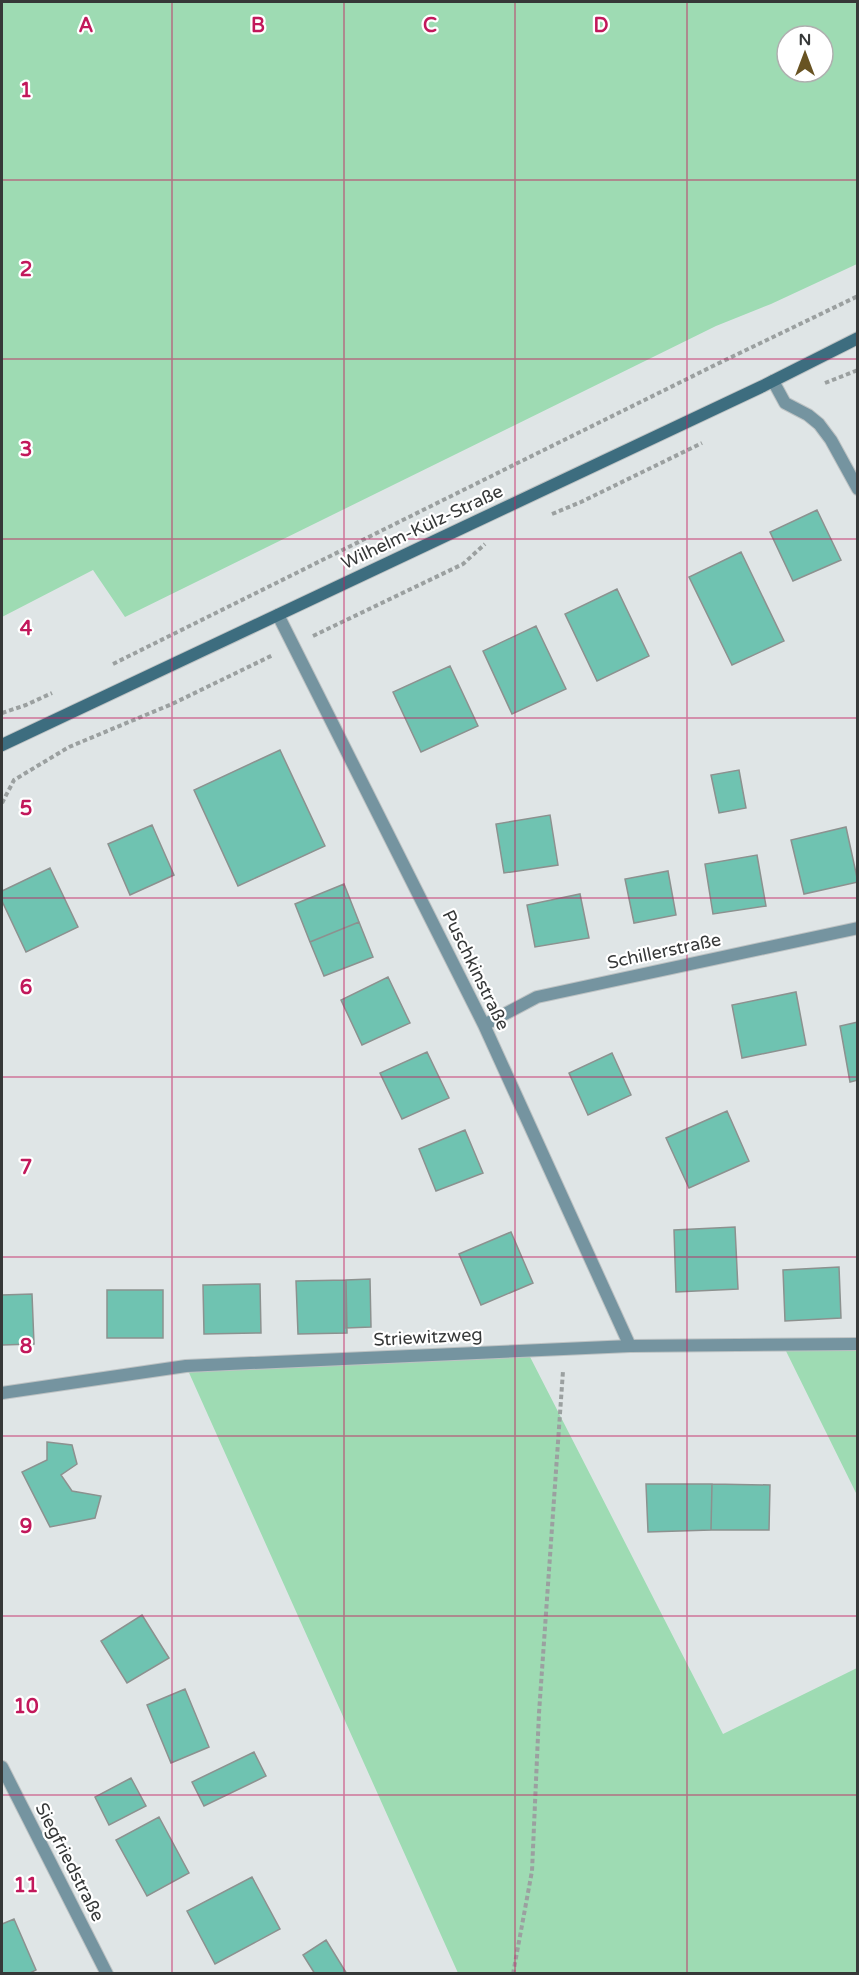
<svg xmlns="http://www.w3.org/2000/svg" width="859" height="1975" viewBox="0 0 859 1975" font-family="'Varela Round',sans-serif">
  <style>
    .green { fill: #9edbb3; fill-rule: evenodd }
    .building { fill: #6fc3b1; stroke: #8c918f; stroke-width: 1.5 }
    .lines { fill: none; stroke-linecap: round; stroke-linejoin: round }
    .lane-casing { stroke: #bdc2c3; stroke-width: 14 }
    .street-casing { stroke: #bdc2c3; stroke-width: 14 }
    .secondary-casing { stroke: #bdc2c3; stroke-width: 14 }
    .path { stroke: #9ba0a0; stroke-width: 4; stroke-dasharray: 4.5 3; stroke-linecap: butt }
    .lane { stroke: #7594a0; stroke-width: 12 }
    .street { stroke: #7594a0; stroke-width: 12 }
    .secondary { stroke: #3d6d7f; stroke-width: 12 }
    .grid { fill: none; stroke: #c2185b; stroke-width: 1.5; stroke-opacity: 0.55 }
    .labels { text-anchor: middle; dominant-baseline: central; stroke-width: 4.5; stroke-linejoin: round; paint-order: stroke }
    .street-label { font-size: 18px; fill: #363838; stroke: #fff }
    .grid-label { font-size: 20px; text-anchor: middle; font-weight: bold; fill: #c2185b; stroke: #fff; stroke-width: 4.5; stroke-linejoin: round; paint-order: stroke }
  </style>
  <rect width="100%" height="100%" fill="#dfe5e6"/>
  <path class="green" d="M2,2H857V264L771,304L716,326L125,617L93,570L2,617ZM787,36H823V72H787Z
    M857,1344V1495L783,1345Z
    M527,1351L723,1734L857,1668V1973H458L186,1366Z"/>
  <path class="building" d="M817,510L841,560L793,581L770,532Z
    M741,552L784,641L732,665L689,577Z
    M617,589L649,656L597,681L565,614Z
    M536,626L566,689L512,714L483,651Z
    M450,666L478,726L421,752L393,692Z
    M280,750L325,846L238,886L194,790Z
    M739,770L746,808L719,813L711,775Z
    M550,815L558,865L504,873L496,824Z
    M152,825L174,875L130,895L108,844Z
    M846,827L858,882L804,894L791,840Z
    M757,855L766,906L713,914L705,864Z
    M50,868L78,927L26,952L2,901V891Z
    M668,871L676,915L634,923L625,879Z
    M344,884L359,922L310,942L295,904Z
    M580,894L589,938L535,947L527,905Z
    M359,922L373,957L324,976L310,942Z
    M388,977L410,1023L362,1045L341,1000Z
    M796,992L806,1045L742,1058L732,1005Z
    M858,1022V1080L850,1082L840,1026Z
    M427,1052L449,1098L402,1119L380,1073Z
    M612,1053L631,1095L588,1115L569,1073Z
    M727,1111L749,1161L689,1188L666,1138Z
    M465,1130L483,1173L436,1191L419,1149Z
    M735,1227L738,1289L676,1292L674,1230Z
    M511,1232L533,1283L481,1305L459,1254Z
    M839,1267L841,1318L785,1321L783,1270Z
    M370,1279L371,1327L346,1328V1280Z
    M346,1280L347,1333L298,1334L296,1281Z
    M260,1284L261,1333L204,1334L203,1285Z
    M107,1290H163V1338H107Z
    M32,1294L34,1344L2,1345V1295Z
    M47,1442L72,1445L77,1464L61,1475L72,1491L101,1496L95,1518L50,1527L22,1472L47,1460Z
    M646,1484H712L711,1530L648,1532Z
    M712,1484L770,1485L769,1530H711Z
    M142,1615L169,1658L127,1683L101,1641Z
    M185,1689L209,1747L171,1763L147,1705Z
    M254,1752L266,1776L204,1806L192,1782Z
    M131,1778L146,1806L109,1825L95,1797Z
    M159,1817L189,1873L147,1896L116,1840Z
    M252,1877L280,1929L215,1964L187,1911Z
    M14,1919L36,1970L28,1974H2V1924Z
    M326,1940L347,1974H315L303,1955Z"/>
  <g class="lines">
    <defs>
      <path id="lane" d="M773,381L785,403L808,415L819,424L831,440L858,489"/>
      <path id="street" d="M278,615L484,1025L630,1346
        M484,1025L537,997L858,928
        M2,1393L186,1366L630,1346L858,1344
        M2,1767L107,1974"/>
      <path id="secondary" d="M2,745L763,386L858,338"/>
    </defs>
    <use href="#lane" class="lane-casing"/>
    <use href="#street" class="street-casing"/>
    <use href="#secondary" class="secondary-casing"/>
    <path class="path" d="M825,383L858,370
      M552,514L581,502L702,443
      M313,636L463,564L485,544
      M113,664L713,366L858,296
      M2,713L26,705L52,693
      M2,803L14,780L69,747L172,704L273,655
      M513,1974L532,1871L539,1713L563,1371"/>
    <use href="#lane" class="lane"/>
    <use href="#street" class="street"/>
    <use href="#secondary" class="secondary"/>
  </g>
  <path class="grid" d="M172,2V1974M344,2V1974M515,2V1974M687,2V1974M2,180H858M2,359H858M2,539H858M2,718H858M2,898H858M2,1077H858M2,1257H858M2,1436H858M2,1616H858M2,1795H858"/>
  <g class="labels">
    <g class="street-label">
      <text transform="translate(422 527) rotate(-25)">Wilhelm-Külz-Straße</text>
      <text transform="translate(664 951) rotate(-12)">Schillerstraße</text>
      <text transform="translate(476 970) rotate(64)">Puschkinstraße</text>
      <text transform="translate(428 1337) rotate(-3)">Striewitzweg</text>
      <text transform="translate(70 1862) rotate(63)">Siegfriedstraße</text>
    </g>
  </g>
  <g class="grid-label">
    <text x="86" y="32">A</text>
    <text x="258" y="32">B</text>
    <text x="430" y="32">C</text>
    <text x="601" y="32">D</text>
    <text x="26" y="97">1</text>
    <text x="26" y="276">2</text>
    <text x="26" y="456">3</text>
    <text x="26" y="635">4</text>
    <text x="26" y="815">5</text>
    <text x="26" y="994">6</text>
    <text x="26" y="1174">7</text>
    <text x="26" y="1353">8</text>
    <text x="26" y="1533">9</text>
    <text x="26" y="1713">10</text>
    <text x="26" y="1892">11</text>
  </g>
  <rect width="859" height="1975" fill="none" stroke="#363838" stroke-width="6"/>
  <g transform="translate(805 54)"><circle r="28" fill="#ffffff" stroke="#afafaf" stroke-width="1.5"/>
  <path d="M0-4.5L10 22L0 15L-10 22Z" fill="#685322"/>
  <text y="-9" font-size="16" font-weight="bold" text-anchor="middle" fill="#363838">N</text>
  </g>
</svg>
